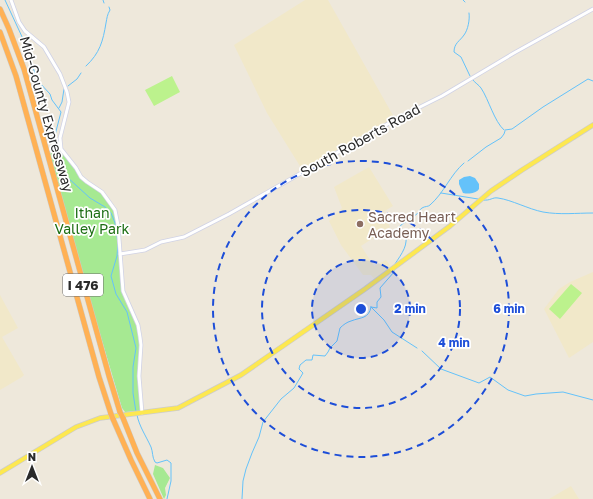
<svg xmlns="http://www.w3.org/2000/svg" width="593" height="499" viewBox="0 0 593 499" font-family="'Golos Text',sans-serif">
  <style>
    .education { fill: #f1e8c9 }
    .green { fill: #a6e992 }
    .pitch { fill: #bcf28d }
    .water { fill: #64c2fa }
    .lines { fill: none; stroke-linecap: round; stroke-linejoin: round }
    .stream { stroke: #64c2fa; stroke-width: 1 }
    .minor-casing { stroke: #d0d2e5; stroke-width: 4.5 }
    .major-casing { stroke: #ccc; stroke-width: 5.5 }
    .highway-casing { stroke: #ccc; stroke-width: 6 }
    .minor { stroke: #fff; stroke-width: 3 }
    .major { stroke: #fde850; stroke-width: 4 }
    .highway { stroke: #ffb154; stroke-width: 5 }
    .highway-bridge-casing { stroke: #ccc; stroke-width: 6; stroke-linecap: butt }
    .highway-bridge { stroke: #ffb154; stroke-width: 5 }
    .ring { fill: none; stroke: #1d4ed8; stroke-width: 2; stroke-dasharray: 7 5 }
    .education-dot { fill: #8d6e63; stroke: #fff; stroke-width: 1.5 }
    .labels { text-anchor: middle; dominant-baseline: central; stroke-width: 3.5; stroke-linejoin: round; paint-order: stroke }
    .shield { fill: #fff; stroke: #6a6a6a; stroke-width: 1 }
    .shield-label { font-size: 13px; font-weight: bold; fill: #2a2a2a }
    .street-label { font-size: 14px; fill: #2a2a2a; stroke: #fff }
    .park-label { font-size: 14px; fill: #1c6e13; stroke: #fff }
    .education-label { font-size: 14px; fill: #785e54; stroke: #fff; text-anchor: start }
    .centre { fill: #1d4ed8; stroke: #fff; stroke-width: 2 }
    .ring-label { font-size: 12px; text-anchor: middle; font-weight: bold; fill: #1d4ed8; stroke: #fff; stroke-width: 3.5; stroke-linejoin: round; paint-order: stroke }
  </style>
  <rect width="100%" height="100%" fill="#eee8db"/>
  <path class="education" d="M305,0H328L395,119L303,171L267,113L234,45Z
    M369,167L393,206L383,212L390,227L361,246L374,266L386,260L391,267L375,280L371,275H363L341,245L329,221L342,208L334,187Z
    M593,272V342L569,358L544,309L559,289L570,282Z
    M0,295L18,328L2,337L24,375L22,377L0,390Z
    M571,486L579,499H549Z"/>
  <path class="green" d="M61,149L81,177L102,192L115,210L123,291L138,325L140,337L139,365L140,411L125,412L122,408L47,155Z
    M155,465L163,468L170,478L165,488L166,495L164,499L153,474Z"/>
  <path class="pitch" d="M172,76L180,92L154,106L145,90Z
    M571,284L582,293L560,319L549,309Z"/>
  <path class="water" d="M470,176L475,178L479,184V189C475,194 468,194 463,193L459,184V180L464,177Z"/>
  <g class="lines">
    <path class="stream" d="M5,0L30,54L33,68L38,81L50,94L52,100L61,112L55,135L56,144L62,167L67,177L90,198L105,207L111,213L115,223L118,244L117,256L111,276L116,294L127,312L136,348L133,367V393L136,412
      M103,0L104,3
      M463,0L465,2
      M469,13C470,19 468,30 464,35C460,41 454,43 454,52L461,57L470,76
      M86,66C100,53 103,41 106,23C107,18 107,15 110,10L109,7
      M472,79C475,83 479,85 481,88C489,100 494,121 504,130
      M68,86L77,79L81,73
      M59,108L62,102L64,89
      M505,130L512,129L543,107L588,79L593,81
      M468,161L486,147L501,138L504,134L505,131
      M441,193L478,199
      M483,200C491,201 492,197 498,198C512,200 528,209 543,212C560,215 576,213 593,213
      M395,264C402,253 409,245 405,232H400L398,228C403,222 412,219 418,213C420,211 419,210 422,208C425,206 428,207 430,205C444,193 450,175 464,163
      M371,307L377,308V302L381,297L380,288L394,272V269
      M371,307L384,320L392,332L417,348
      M422,351L441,369L479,383L490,377L508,390L525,396L536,394L563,392L593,400
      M137,415C139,426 146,436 151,447C153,452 152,457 155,462L157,463L167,460L171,463V481L167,499
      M242,499L243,481L246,469L252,453L259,437L263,422L281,399L294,388L303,373L299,369L300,365L306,360H312L313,355L325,356L328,352L330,348L337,341L340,328C343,325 347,322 351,321C361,317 369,319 371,307"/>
    <defs>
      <path id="minor" d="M11,0L19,22L25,31L44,47L60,74L67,92L69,102L60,138L61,149L76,168L81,177L87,182L102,192L115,210L118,225L123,291L138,325L140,337L141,345L139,376L142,413
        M120,254L145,250L161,242L184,237L229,214L400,117L442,96L514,53L593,9"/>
      <path id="major" d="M0,473L76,427L100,418L178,408L241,375L365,289L450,226L491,191L522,170L593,125"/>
      <path id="highway" d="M0,9L9,29L24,69L109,376L120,412
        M0,32L16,76L99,377L111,414
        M123,418L137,453L160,499
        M113,419L131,460L150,499"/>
    </defs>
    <use href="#minor" class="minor-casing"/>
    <use href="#major" class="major-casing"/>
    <use href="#highway" class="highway-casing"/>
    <use href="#minor" class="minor"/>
    <use href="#major" class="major"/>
    <use href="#highway" class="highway"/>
    <defs>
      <path id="highway-bridge" d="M120,412L123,418
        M111,414L113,419"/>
    </defs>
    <use href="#highway-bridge" class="highway-bridge-casing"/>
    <use href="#highway-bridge" class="highway-bridge"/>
  </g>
  <circle cx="361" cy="309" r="49" fill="#1d4ed8" fill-opacity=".12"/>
  <g class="ring">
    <circle cx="361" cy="309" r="49"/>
    <circle cx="361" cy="309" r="99"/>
    <circle cx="361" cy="309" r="148"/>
  </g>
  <circle class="education-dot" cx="360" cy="224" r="4"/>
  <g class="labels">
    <rect class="shield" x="63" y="274" width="40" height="22" rx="3"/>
    <g class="shield-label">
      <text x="83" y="285">I 476</text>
    </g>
    <g class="street-label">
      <text transform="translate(47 114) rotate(74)">Mid-County Expressway</text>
      <text transform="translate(360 140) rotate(-29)">South Roberts Road</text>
    </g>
    <g class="park-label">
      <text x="92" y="212">Ithan<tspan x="92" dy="16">Valley Park</tspan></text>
    </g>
    <g class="education-label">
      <text x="368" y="216">Sacred Heart<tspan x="368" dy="16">Academy</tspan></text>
    </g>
  </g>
  <circle cx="361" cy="309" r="6" class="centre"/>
  <g class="ring-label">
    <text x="410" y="313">2 min</text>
    <text x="509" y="313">6 min</text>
    <text x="454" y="347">4 min</text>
  </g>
  <g transform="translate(32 467)" stroke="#ffffff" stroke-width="3" paint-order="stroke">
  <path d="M0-3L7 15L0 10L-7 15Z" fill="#2a2a2a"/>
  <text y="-6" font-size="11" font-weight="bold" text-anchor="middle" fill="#2a2a2a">N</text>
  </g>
</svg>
